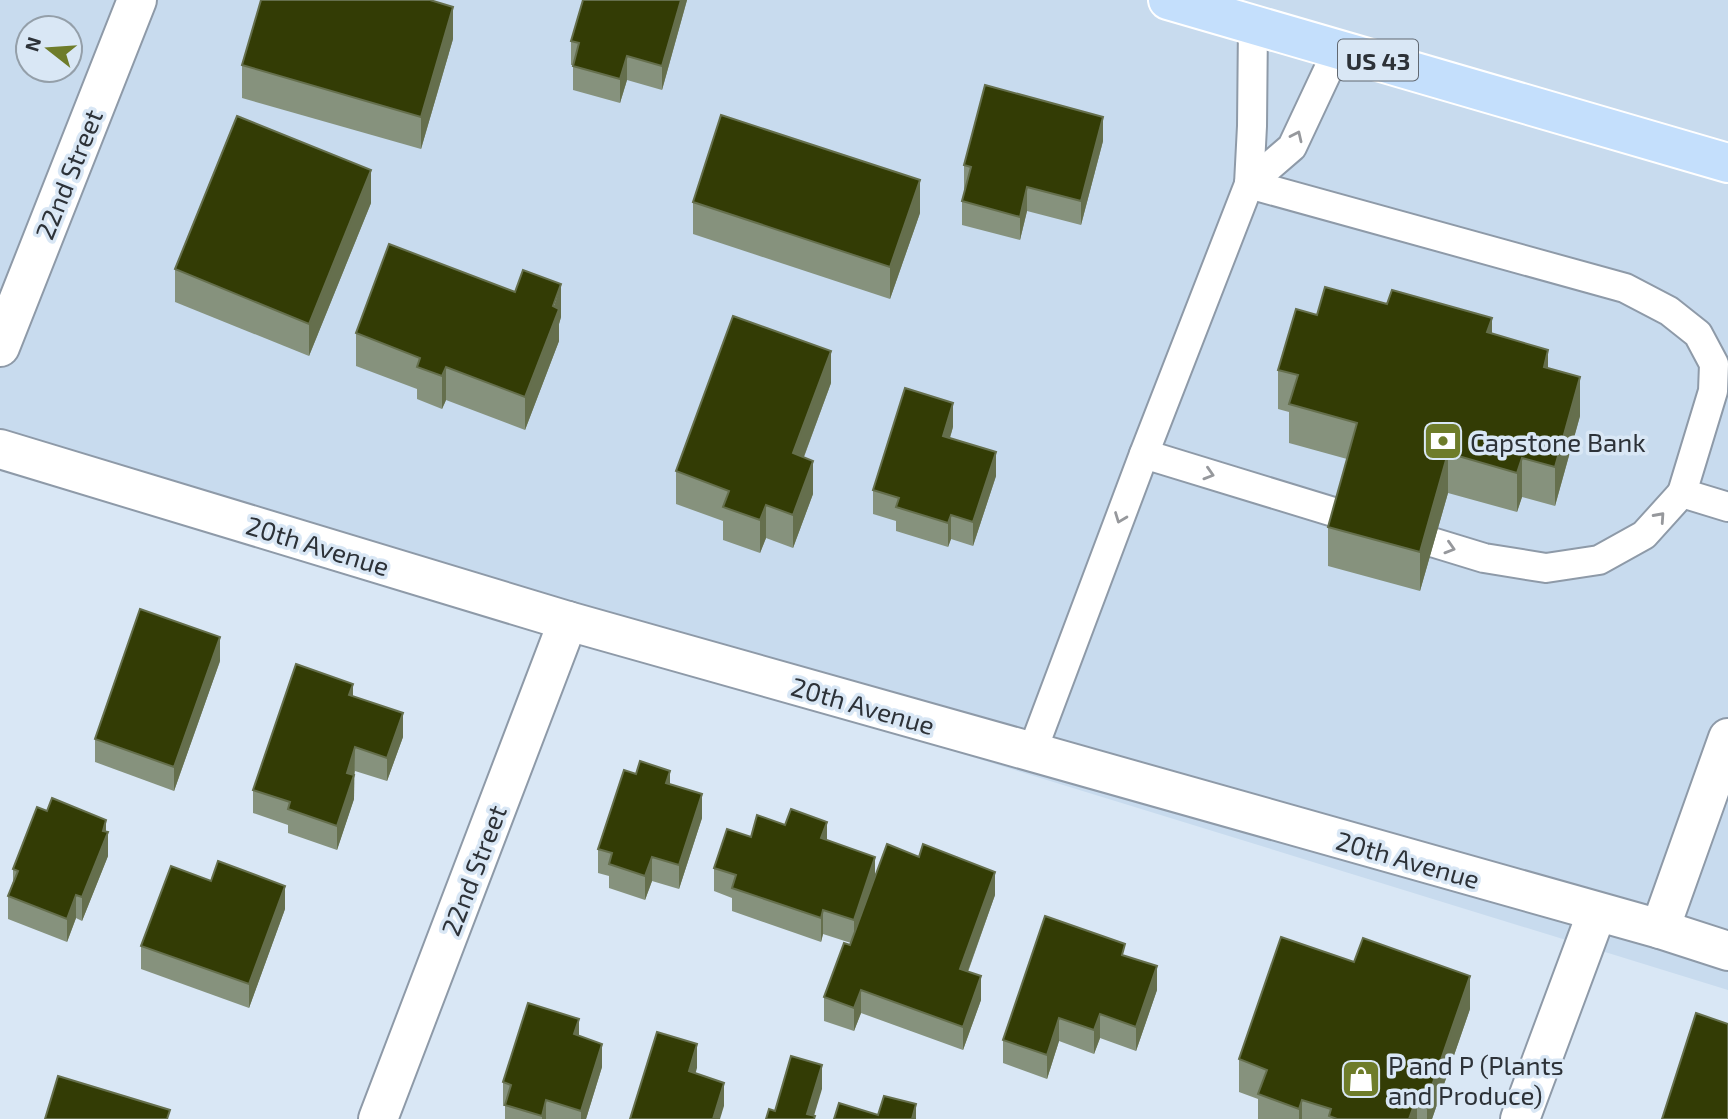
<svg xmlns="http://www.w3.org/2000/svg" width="1728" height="1119" font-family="'Exo 2',sans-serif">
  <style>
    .built { fill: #c8dbee; fill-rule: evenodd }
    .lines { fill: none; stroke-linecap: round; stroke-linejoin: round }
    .service-casing { stroke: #8e9aa8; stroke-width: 32 }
    .minor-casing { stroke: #8e9aa8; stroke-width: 42 }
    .tertiary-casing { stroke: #8e9aa8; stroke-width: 42 }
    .trunk-casing { stroke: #fff; stroke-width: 42 }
    .service { stroke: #fff; stroke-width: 28 }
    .minor { stroke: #fff; stroke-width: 38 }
    .tertiary { stroke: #fff; stroke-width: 38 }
    .trunk { stroke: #c4dffc; stroke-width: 38 }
    .wall { fill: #86927d }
    .shaded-wall { fill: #656f4d }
    .building { fill: #333c05; stroke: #656f4d; stroke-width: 2 }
    .oneway { stroke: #96989c }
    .labels { text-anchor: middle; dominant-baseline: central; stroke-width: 7; stroke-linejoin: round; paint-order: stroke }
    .shield { fill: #d9e7f5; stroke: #616871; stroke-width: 2 }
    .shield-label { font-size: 24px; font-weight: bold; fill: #2d3238 }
    .street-label { font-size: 26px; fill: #2d3238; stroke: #d9e7f5 }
    .poi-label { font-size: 26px; fill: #2d3238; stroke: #d9e7f5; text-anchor: start }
  </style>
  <rect width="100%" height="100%" fill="#d9e7f5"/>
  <path class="built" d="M0,0H1728V990L0,457ZM28,28H70V70H28Z"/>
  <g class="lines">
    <g class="service-casing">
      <g id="service">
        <path d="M1249,184L1625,288L1669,311L1698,334L1714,364L1713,391L1682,493L1728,507"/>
        <path d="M1249,184L1292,147L1338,49"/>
        <path d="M1144,454L1484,558L1546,568L1599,560L1644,535L1682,493"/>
        <path d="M1032,752L1144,454L1249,184L1252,126L1253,24"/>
      </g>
    </g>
    <g class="minor-casing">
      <g id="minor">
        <path d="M0,347L137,0"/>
        <path d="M0,449L568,621L1660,929L1728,951"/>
        <path d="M378,1119L568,621"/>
      </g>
    </g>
    <g class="tertiary-casing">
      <g id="tertiary">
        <path d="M1660,929L1728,738"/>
        <path d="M1520,1119L1597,912"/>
      </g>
    </g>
    <g class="trunk-casing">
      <path id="trunk" d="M1168,0L1728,163"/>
    </g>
    <use href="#service" class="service"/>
    <use href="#minor" class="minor"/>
    <use href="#tertiary" class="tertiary"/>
    <use href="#trunk" class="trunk"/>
  </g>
  <g class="wall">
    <path d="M583,0H687L662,90L627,80L620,103L573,90V65H571V41Z"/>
    <path d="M453,39L421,149L242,98V65Z"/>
    <path d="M1103,141L1081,225L1027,211L1020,240L962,225V201L965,189H964V165Z"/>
    <path d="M693,202L920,213L890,299L693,234Z"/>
    <path d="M371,203L309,356L175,302V269Z"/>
    <path d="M1317,315L1492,334L1548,368L1580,416L1555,506L1522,497L1517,512L1448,493L1420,591L1328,566V527L1347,459L1289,443V412L1278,409V370Z"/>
    <path d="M561,317L559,324V341L525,430L446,400L442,409L417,399V389L356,366V333Z"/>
    <path d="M831,383L804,457L813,494L793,548L766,538L760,553L723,540V521L676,504V471Z"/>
    <path d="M953,427L950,438L996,476L973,546L951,539L948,547L896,531V521L873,514V490Z"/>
    <path d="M220,661L174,791L95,762V739Z"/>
    <path d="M353,696L403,737L387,781L355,771L354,775V799L337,850L288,833V825L253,813V790Z"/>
    <path d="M636,774L670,784L702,818L679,889L652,881L645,900L609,888V876L598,873V849Z"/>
    <path d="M106,832L108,856L82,921L76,918L67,942L8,919V896L13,882V869Z"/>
    <path d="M751,837L827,840L875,877L995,895L968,972L981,1000L963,1050L861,1013L854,1031L824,1021V997L851,943L823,934L821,942L732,911V898L714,891V868Z"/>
    <path d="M285,909L249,1008L141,969V946Z"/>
    <path d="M1125,956L1157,990L1136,1051L1100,1038L1094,1054L1059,1041L1047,1079L1003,1063V1040Z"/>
    <path d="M1470,1009L1432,1119H1258V1099L1239,1092V1059Z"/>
    <path d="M579,1036L602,1067L586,1119H505V1106H503V1082Z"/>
  </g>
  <g class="shaded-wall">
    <path d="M681,0H687L662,90V66Z"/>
    <path d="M453,7V39L421,149V117Z"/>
    <path d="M627,56V80L620,103V79Z"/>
    <path d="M1103,117V141L1081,225V201Z"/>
    <path d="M371,170V203L309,356V324Z"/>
    <path d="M920,180V213L890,299V267Z"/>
    <path d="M1027,187V211L1020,240V217Z"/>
    <path d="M561,284V317L559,324V341L525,430V397Z"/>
    <path d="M1492,318V357L1487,332Z"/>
    <path d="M1548,350V389L1544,367Z"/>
    <path d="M831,351V383L793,486V453Z"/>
    <path d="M446,367V400L442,409V376Z"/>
    <path d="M1580,377V416L1555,506V467Z"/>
    <path d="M953,403V427L943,460V436Z"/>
    <path d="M996,452V476L973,546V522Z"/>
    <path d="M1448,453V493L1420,591V552Z"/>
    <path d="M1522,458V497L1517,512V473Z"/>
    <path d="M813,461V494L793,548V515Z"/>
    <path d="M766,505V538L760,553V520Z"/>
    <path d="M951,515V539L948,547V523Z"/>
    <path d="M220,637V661L174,791V767Z"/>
    <path d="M353,684V707L349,695Z"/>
    <path d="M403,713V737L387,781V758Z"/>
    <path d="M355,747L354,799L337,850V826L347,773Z"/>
    <path d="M670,771V794L666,783Z"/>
    <path d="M702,794V818L679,889V865Z"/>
    <path d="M106,820V838L108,832V856L82,921V897Z"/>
    <path d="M827,822V845L821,838Z"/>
    <path d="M652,857V881L645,900V876Z"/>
    <path d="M875,857V880L854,944V920Z"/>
    <path d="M995,872V895L960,993V969Z"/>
    <path d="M285,886V909L249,1008V984Z"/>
    <path d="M76,895V918L67,942V919Z"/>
    <path d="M823,910V934L821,942V918Z"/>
    <path d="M1157,966V990L1136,1051V1027Z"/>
    <path d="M981,976V1000L963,1050V1027Z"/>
    <path d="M1470,976V1009L1432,1119H1427V1100Z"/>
    <path d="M861,990V1013L854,1031V1008Z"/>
    <path d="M1100,1014V1038L1094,1054V1030Z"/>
    <path d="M1059,1018V1041L1047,1079V1055Z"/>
    <path d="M579,1019V1043L574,1034Z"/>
    <path d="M602,1044V1067L586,1119H581V1111Z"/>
    <path d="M697,1044V1068L689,1095V1071Z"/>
    <path d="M822,1065V1089L813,1119L807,1114Z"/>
    <path d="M724,1083V1106L720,1119H713Z"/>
    <path d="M1417,1097V1119H1409Z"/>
    <path d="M546,1100V1119H542V1116Z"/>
    <path d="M1302,1100V1119H1299V1109Z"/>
    <path d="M916,1104V1119H912Z"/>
  </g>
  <g class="building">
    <path d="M261,0H430L453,7L421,117L242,65Z"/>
    <path d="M583,0H681L662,66L627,56L620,79L573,66L579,43L571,41Z"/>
    <path d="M985,85L1103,117L1081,201L1027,187L1020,217L962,201L971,167L964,165Z"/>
    <path d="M721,115L920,180L890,267L693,202Z"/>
    <path d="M237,116L371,170L309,324L175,269Z"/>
    <path d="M389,244L515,292L523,270L561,284L553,306L559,309L525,397L446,367L442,376L417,367L420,358L356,333Z"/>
    <path d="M1325,287L1387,304L1392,290L1492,318L1487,332L1548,350L1544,367L1580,377L1555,467L1522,458L1517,473L1448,453L1420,552L1328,527L1357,423L1289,404L1298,375L1278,370L1296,309L1317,315Z"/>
    <path d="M733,316L831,351L793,453L813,461L793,515L766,505L760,520L723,507L729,491L676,471Z"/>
    <path d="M905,388L953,403L943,436L996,452L973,522L951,515L948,523L896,507L899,498L873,490Z"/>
    <path d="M140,609L220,637L174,767L95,739Z"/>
    <path d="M296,664L353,684L349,695L403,713L387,758L355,747L347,773L354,775L337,826L288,809L290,802L253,790Z"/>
    <path d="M640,761L670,771L666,783L702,794L679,865L652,857L645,876L609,864L612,853L598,849L624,770L636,774Z"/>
    <path d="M52,798L106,820L103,831L108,832L82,897L76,895L67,919L8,896L18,871L13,869L37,807L47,811Z"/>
    <path d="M791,809L827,822L821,838L875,857L854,920L823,910L821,918L732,888L736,875L714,868L727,829L751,837L757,815L785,825Z"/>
    <path d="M887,844L919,857L923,844L995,872L960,969L981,976L963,1027L861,990L854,1008L824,997L844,943L850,945Z"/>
    <path d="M218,861L285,886L249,984L141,946L171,866L211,881Z"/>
    <path d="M1045,916L1125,944L1122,955L1157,966L1136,1027L1100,1014L1094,1030L1059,1018L1047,1055L1003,1040Z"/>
    <path d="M1281,937L1354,962L1363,938L1470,976L1427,1100L1417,1097L1409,1119H1337L1329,1116L1331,1109L1302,1100L1299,1109L1258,1094L1267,1070L1239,1059Z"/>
    <path d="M528,1003L579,1019L574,1034L602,1044L581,1111L546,1100L542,1116L505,1105L511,1085L503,1082Z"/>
    <path d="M1696,1013L1728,1024V1119H1662Z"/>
    <path d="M657,1032L697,1044L689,1071L724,1083L713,1119H630Z"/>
    <path d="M791,1056L822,1065L807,1114L815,1116L814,1119H766L769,1109L775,1111Z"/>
    <path d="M58,1076L170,1110L167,1119H45Z"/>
    <path d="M884,1096L916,1104L912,1119H834L839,1103L878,1115Z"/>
  </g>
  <defs><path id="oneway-chevron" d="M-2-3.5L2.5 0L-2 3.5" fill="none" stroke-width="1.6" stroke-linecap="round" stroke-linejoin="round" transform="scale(1.75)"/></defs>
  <g class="oneway">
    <use href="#oneway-chevron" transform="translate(1297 136) rotate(-65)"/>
    <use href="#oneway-chevron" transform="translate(1209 474) rotate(17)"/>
    <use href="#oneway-chevron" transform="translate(1660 517) rotate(-48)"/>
    <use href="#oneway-chevron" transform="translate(1120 518) rotate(111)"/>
    <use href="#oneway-chevron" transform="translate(1450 548) rotate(17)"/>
  </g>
  <defs>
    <g id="bank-square" transform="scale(2.0125)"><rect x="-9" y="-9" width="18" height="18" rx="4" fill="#6e7c2a" stroke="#d9e7f5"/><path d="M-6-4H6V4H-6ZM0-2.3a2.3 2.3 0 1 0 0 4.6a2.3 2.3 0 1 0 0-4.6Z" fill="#fff"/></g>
    <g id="shop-square" transform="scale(2.0125)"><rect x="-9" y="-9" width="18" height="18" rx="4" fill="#6e7c2a" stroke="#d9e7f5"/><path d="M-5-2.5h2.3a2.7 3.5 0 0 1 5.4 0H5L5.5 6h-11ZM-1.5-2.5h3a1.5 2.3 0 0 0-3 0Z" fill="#fff"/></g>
  </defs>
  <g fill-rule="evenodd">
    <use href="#bank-square" x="1443" y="441"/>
    <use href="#shop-square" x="1361" y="1079"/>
  </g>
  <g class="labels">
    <rect class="shield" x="1338" y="39.5" width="80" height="41" rx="5"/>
    <g class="shield-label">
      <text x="1378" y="60">US 43</text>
    </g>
    <g class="street-label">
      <text transform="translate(68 174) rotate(-68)">22nd Street</text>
      <text transform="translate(318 545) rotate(17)">20th Avenue</text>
      <text transform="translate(863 705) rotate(16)">20th Avenue</text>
      <text transform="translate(1408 859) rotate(16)">20th Avenue</text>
      <text transform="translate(473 870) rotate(-69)">22nd Street</text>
    </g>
    <g class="poi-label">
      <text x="1470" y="441">Capstone Bank</text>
      <text x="1388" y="1064">P and P (Plants<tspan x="1388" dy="30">and Produce)</tspan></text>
    </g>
  </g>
  <g transform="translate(49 49) rotate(287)"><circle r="33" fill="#d9e7f5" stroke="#949fa9" stroke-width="2"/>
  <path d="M0-5L12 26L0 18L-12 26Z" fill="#6e7c2a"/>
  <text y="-10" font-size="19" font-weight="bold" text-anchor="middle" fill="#2d3238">N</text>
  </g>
</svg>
